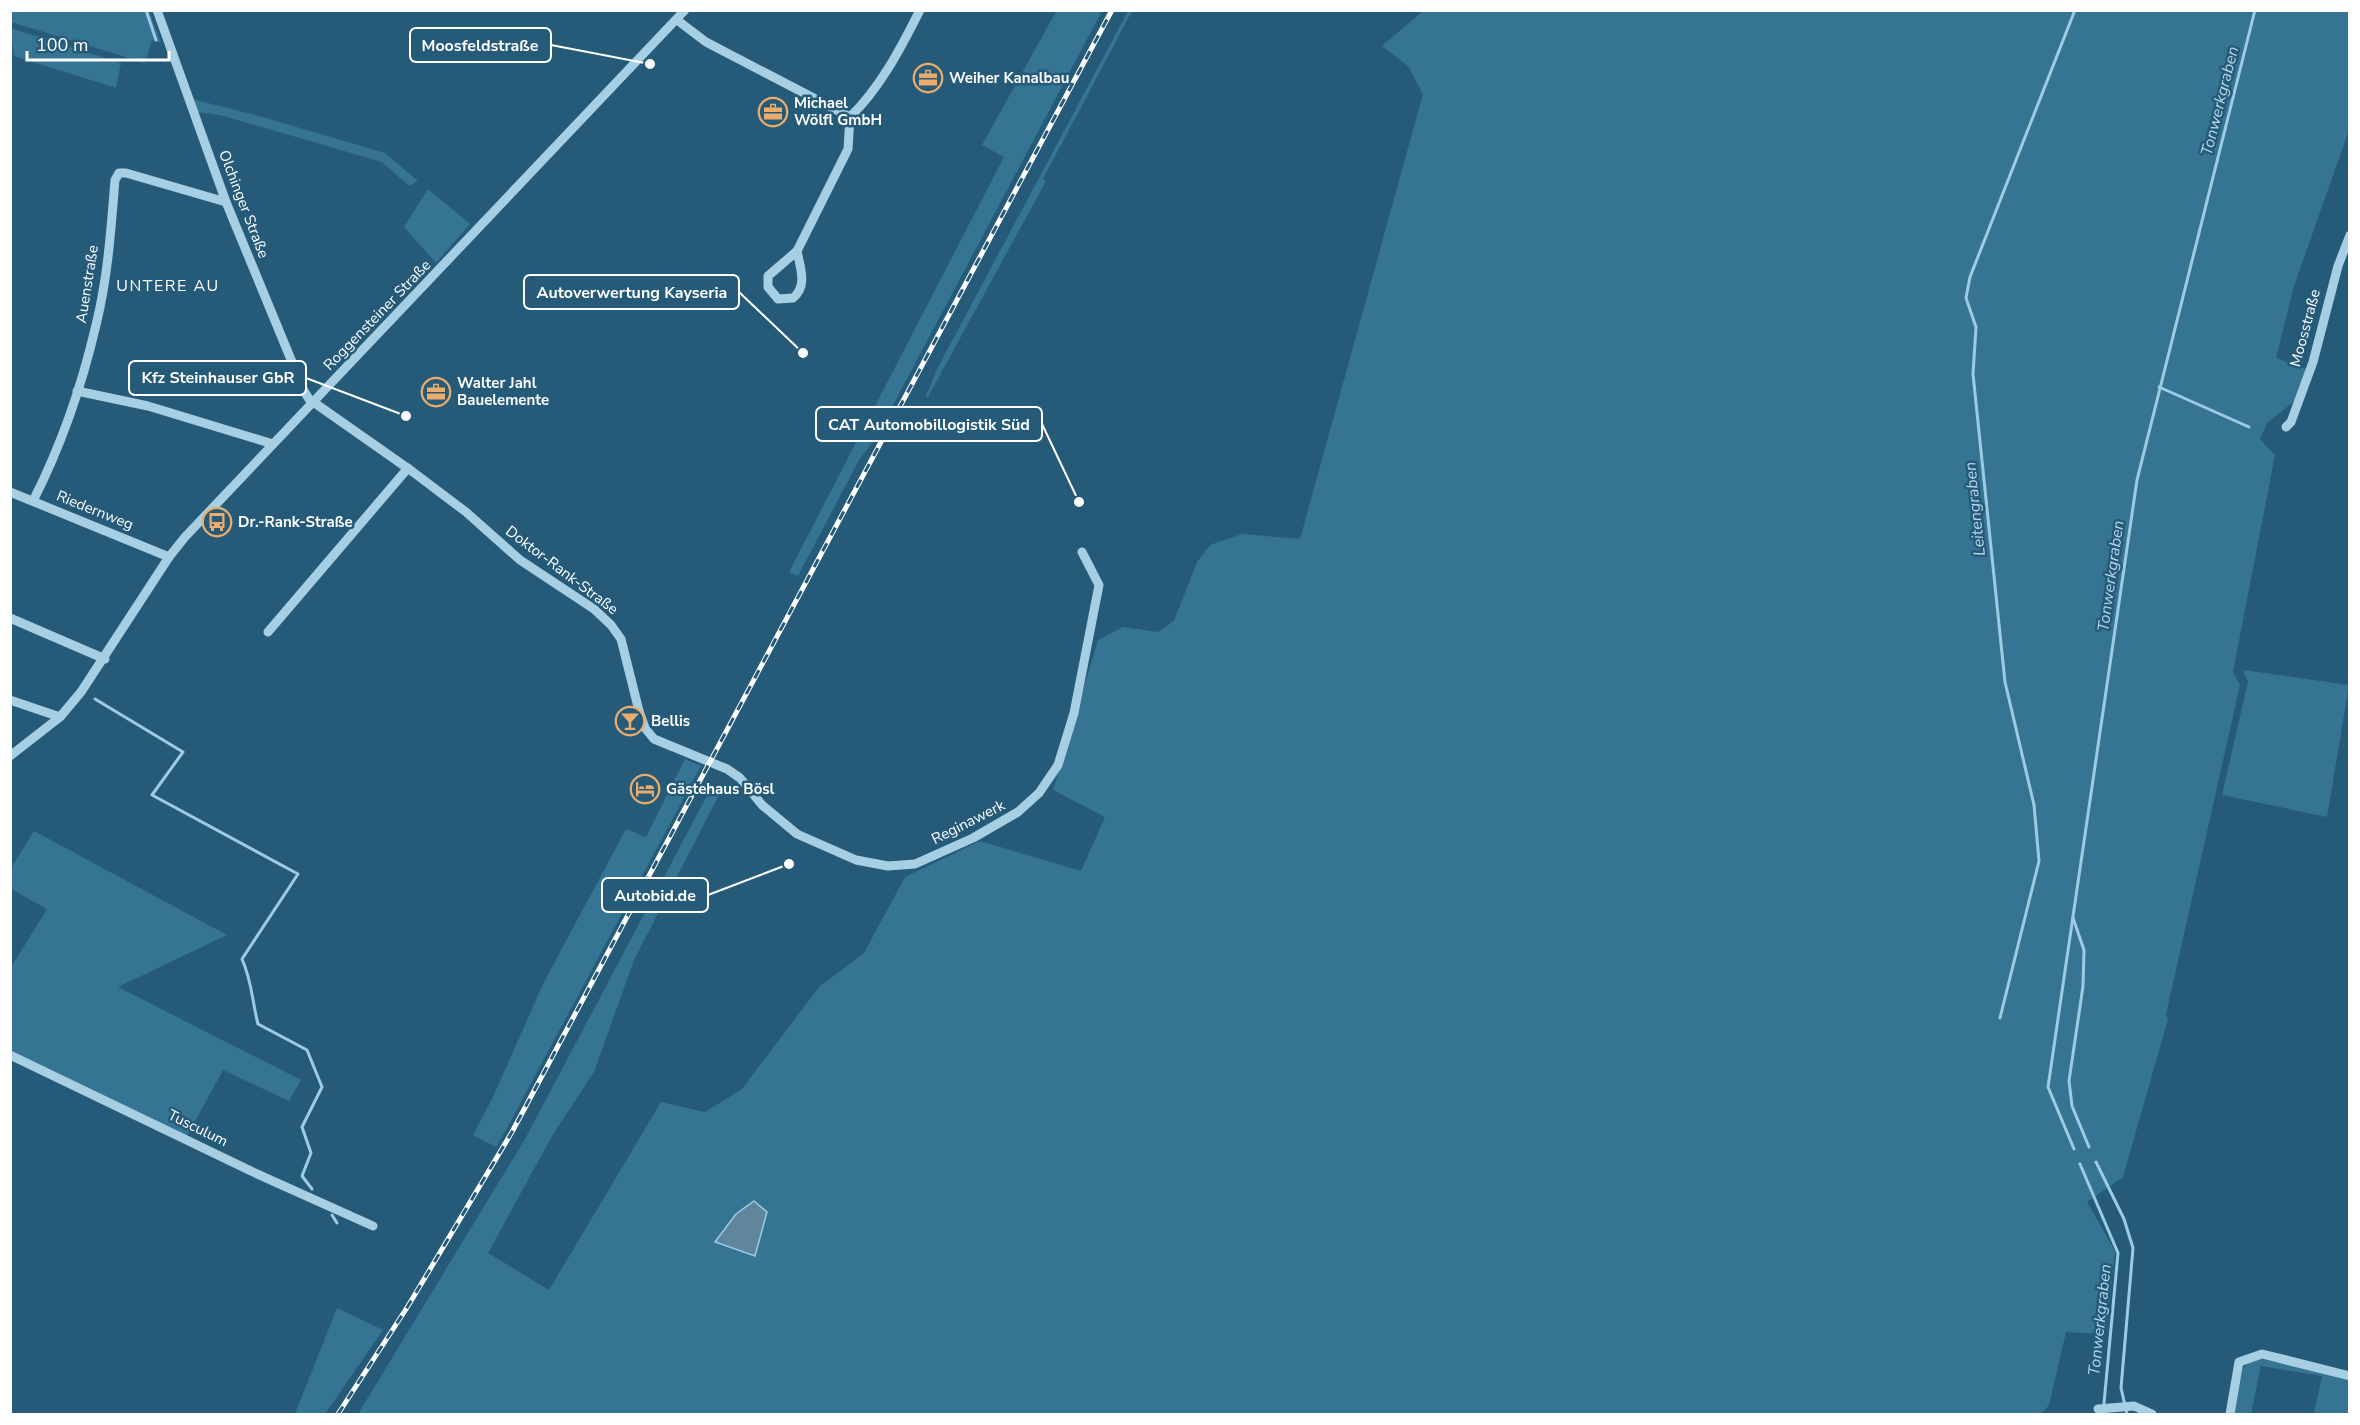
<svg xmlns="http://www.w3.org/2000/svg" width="2360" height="1425" font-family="'Nunito Sans',sans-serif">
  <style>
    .green { fill: #367494 }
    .water { fill: #5f869b; stroke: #9ccce4; stroke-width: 1.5 }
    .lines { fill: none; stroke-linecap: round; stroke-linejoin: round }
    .stream { stroke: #9ccce4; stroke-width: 3 }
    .minor { stroke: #a7cfe3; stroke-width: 9 }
    .rail-casing { stroke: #fff; stroke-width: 5 }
    .rail { stroke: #255b78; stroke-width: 3; stroke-dasharray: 9; stroke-linecap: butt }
    .labels { text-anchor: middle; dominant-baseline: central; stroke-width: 5; stroke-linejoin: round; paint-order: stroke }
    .poi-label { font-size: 15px; font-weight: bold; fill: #fff; stroke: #255b78; text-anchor: start }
    .street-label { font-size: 15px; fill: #fff; stroke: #255b78 }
    .water-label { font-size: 16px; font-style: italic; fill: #b2d8eb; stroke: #255b78 }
    .neighbourhood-label { font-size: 16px; letter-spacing: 1.5px; fill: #fff; stroke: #255b78 }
    .leader { fill: none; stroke: #fff; stroke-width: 2 }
    .callout-dot { fill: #fff; stroke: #255b78; stroke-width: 2 }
    .callout { fill: #255b78; stroke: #fff; stroke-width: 2 }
    .callout-label { font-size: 16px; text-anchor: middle; font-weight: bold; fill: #fff }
  </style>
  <rect width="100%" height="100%" fill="#255b78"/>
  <g class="green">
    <path d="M1057,10L1102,11L875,439L859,460L798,576L789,572L1004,157L982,145Z"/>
    <path d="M10,11H149L161,43L152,40L145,63L11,22Z"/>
    <path d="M1128,11H1132L1043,179L1046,181L928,397L926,396L937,369Z"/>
    <path d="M1423,11H2349V130L2294,286L2276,358L2306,369L2296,400L2267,423L2260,439L2275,455L2233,672L2240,685L2166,1014L2168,1019L2123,1177L2087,1202L2115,1251L2106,1334L2066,1332L2049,1405L2041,1414H358L525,1139L710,790L719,795L634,960L594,1072L552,1136L488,1253L549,1290L661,1102L705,1112L742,1089L819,987L864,953L905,877L980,841L1081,871L1105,817L1053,790L1098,640L1123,627L1158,632L1174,621L1197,562L1210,545L1242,534L1300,539L1423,94L1408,66L1382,46Z"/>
    <path d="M10,28L121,63L116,88L14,56Z"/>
    <path d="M192,99L259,116L385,153L418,181L409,186L382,162L220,115L197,112Z"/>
    <path d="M428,189L470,224L436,263L404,227Z"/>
    <path d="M2243,670L2349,685L2327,817L2222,795L2248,682Z"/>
    <path d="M685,759L701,766L506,1130L496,1147L473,1135L493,1097L543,984L626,829L646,837Z"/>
    <path d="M34,831L227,935L118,987L301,1080L289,1101L223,1070L187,1136L11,1051L10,969L47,909L11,889V868Z"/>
    <path d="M337,1308L383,1330L325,1414H295Z"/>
    <path d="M2262,1359L2349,1380V1414H2314L2322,1376L2261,1366L2251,1414H2234L2243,1369L2248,1362Z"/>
  </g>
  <path class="water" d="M754,1201L767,1212L755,1256L715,1242L736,1214Z"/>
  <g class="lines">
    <g class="stream">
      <path d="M146,10L156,40"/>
      <path d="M2159,387L2249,427"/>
      <path d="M95,699L183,752L152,795L298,874L242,959C252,981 252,1001 258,1024L307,1050L322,1087L302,1127L311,1153L302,1176L312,1189"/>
      <path d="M2073,918L2084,950L2083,986L2069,1081L2072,1106L2089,1147"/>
      <path d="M2000,1018L2039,861L2034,805L2005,682L1973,374L1976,327L1966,298L1970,277L2075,10"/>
      <path d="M2074,1149L2048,1087L2137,480L2255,10"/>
      <path d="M2096,1162L2124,1219L2133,1248L2121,1388L2127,1414"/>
      <path d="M2080,1164L2118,1253L2103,1414"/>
      <path d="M332,1215L337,1223"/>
    </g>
    <g class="minor">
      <path d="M157,10L226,202L304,391L309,399L413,472L466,512L520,560L594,609L611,625L621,639L639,711L645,728L654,739L727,769L740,778L762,805L797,834L856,860L888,866L915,864L973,838L1018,812L1039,793L1058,765L1074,713L1099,585L1082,552"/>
      <path d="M677,20L706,42L850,117L848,149L797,251"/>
      <path d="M850,117C880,88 901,48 920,10"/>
      <path d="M797,251C800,267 808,286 793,298L778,299L768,287V276Z"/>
      <path d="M77,391L148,406L273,444"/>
      <path d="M2286,427L2291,422L2313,362L2338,266L2350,235"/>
      <path d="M10,492L169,557"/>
      <path d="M33,501C61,446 82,385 96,325C108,277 111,228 115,180L119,173H126L226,202"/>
      <path d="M10,618L105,659"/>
      <path d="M268,632L408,468"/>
      <path d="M10,700L60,717"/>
      <path d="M10,756L60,717L81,692L169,557L185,537L685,10"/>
      <path d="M10,1055L253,1172L373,1226"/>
      <path d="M2098,1409L2134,1406L2152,1414"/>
      <path d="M2230,1414L2239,1362L2262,1354L2350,1376"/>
    </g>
    <g class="rail-casing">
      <path id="rail" d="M338,1414L408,1306L512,1132L1112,10"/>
    </g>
    <use href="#rail" class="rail"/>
  </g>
  <defs>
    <g id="office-ring" transform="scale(1.5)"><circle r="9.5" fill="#255b78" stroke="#ecac6c" stroke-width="1.5"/><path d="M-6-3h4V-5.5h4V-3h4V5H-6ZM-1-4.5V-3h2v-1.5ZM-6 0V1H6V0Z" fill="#ecac6c"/></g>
    <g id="bus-ring" transform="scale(1.5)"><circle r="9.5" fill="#255b78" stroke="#ecac6c" stroke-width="1.5"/><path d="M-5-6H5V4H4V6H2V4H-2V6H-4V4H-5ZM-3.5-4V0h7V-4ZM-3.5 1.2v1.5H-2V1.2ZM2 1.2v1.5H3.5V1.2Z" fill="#ecac6c"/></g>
    <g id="bar-ring" transform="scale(1.5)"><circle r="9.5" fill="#255b78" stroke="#ecac6c" stroke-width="1.5"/><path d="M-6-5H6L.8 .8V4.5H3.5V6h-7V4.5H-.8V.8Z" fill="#ecac6c"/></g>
    <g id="hotel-ring" transform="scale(1.5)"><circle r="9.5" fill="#255b78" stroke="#ecac6c" stroke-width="1.5"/><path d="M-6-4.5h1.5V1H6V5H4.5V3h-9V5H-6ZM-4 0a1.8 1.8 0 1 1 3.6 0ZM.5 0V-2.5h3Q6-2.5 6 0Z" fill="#ecac6c"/></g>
  </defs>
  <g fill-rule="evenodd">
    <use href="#office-ring" x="928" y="78"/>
    <use href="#office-ring" x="773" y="112"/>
    <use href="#office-ring" x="436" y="392"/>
    <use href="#bus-ring" x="217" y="522"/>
    <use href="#bar-ring" x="630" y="721"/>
    <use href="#hotel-ring" x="645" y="789"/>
  </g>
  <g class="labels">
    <g class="poi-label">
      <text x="949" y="78">Weiher Kanalbau</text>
      <text x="794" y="103">Michael<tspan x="794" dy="17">Wölfl GmbH</tspan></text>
      <text x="457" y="383">Walter Jahl<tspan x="457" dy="17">Bauelemente</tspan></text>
      <text x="238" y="522">Dr.-Rank-Straße</text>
      <text x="651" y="721">Bellis</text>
      <text x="666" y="789">Gästehaus Bösl</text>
    </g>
    <g class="street-label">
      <text transform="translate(244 204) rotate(69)">Olchinger Straße</text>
      <text transform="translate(87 284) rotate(-81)">Auenstraße</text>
      <text transform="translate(377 315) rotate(-46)">Roggensteiner Straße</text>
      <text transform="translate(2305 328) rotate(-75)">Moosstraße</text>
      <text transform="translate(95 510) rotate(22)">Riedernweg</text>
      <text transform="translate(562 570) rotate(37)">Doktor-Rank-Straße</text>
      <text transform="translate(968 822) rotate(-27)">Reginawerk</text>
      <text transform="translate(198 1128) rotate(26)">Tusculum</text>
    </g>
    <g class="water-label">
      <text transform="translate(2220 101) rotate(-76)">Tonwerkgraben</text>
      <text transform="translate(1975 509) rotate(-96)">Leitengraben</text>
      <text transform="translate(2111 576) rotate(-82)">Tonwerkgraben</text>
      <text transform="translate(2100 1320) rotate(-84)">Tonwerkgraben</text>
    </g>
    <g class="neighbourhood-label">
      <text x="168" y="286">UNTERE AU</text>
    </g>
  </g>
  <path class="leader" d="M650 64L551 45M803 353L739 292M406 416L306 378M1079 502L1042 424M789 864L708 895"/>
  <g class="callout-dot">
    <circle cx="650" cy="64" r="6"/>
    <circle cx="803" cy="353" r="6"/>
    <circle cx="406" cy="416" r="6"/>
    <circle cx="1079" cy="502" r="6"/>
    <circle cx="789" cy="864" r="6"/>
  </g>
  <g class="callout">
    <rect x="410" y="28" width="141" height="34" rx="6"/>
    <rect x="524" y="275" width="215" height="34" rx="6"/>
    <rect x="129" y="361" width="177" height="34" rx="6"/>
    <rect x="816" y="407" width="226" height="34" rx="6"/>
    <rect x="602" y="878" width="106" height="34" rx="6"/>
  </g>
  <g class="callout-label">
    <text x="480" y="51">Moosfeldstraße</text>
    <text x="632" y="298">Autoverwertung Kayseria</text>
    <text x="218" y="383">Kfz Steinhauser GbR</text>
    <text x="929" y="430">CAT Automobillogistik Süd</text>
    <text x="655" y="901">Autobid.de</text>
  </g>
  <rect width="2360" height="1425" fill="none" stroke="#ffffff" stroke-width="24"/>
  <path d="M27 51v9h142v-9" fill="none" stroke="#ffffff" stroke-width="3"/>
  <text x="36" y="51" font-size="18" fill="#ffffff" stroke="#255b78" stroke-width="4.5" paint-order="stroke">100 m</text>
</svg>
